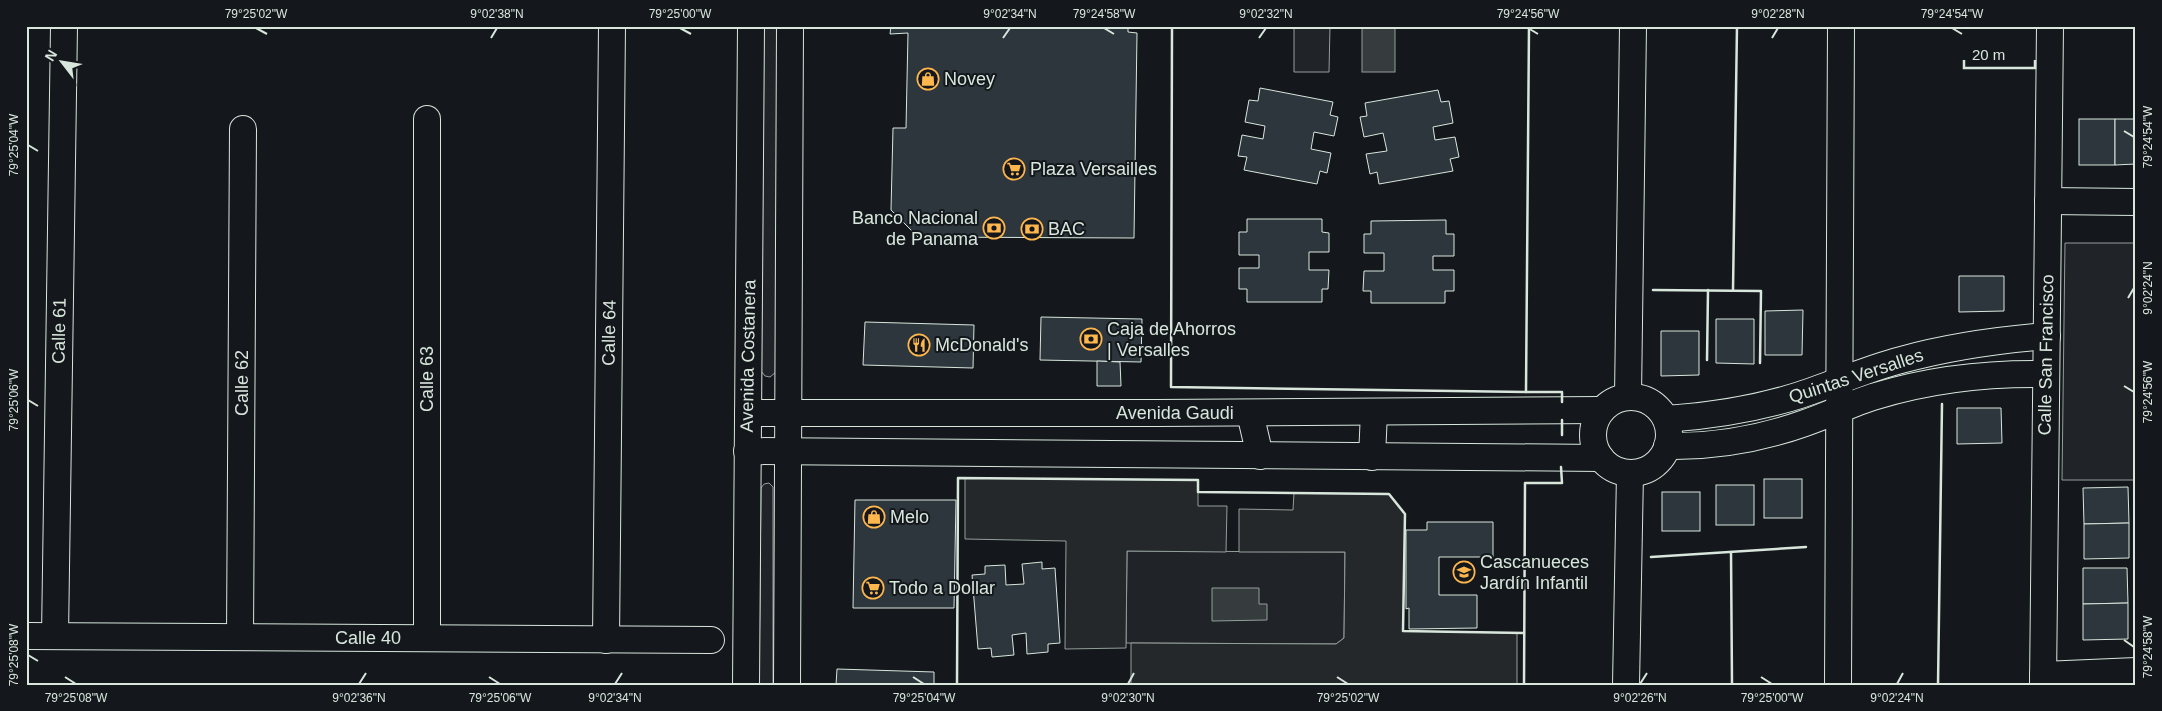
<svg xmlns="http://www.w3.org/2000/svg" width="2162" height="711" font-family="Helvetica,sans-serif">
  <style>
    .green { fill: #202428; stroke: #939e99 }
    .parking { fill: #24282b; stroke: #939e99 }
    .water { fill: #363b3e; stroke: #939e99 }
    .building { fill: #2c363c; stroke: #d8e6dc }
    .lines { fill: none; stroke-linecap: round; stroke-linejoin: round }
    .minor-casing { stroke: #d8e6dc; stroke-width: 28 }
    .minor { stroke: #14181c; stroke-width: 26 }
    .wall { stroke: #d8e6dc; stroke-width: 2.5 }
    .ticks { fill: none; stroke: #d8e6dc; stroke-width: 2 }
    .labels { text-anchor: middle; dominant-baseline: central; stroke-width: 4; stroke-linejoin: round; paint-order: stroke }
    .poi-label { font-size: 18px; fill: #d8e6dc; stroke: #14181c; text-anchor: start }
    .street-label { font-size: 18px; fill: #d8e6dc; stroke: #14181c }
    .neatline { fill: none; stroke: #d8e6dc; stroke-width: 2 }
    .ticks-label { font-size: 12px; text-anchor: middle; fill: #d8e6dc }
  </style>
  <rect width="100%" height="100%" fill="#14181c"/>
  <g class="green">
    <path d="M763,26H777L776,372L770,377L765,376L761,371Z"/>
    <path d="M1294,26H1330L1329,72H1294Z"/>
    <path d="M2065,243H2136V480H2062Z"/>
    <path d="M769,483L773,487V685H759L761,488L764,484Z"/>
    <path d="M1127,551L1345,552L1344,638L1336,644L1126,643Z"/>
  </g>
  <g class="parking">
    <path d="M965,478L1198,480V506H1227L1226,552L1127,551L1126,648L1065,649L1066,541L965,539Z"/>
    <path d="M1294,493L1389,494L1405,514L1403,631L1517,633V685H1131V643L1336,644L1344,638L1345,552H1239V509L1293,510Z"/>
  </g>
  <g class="water">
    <rect x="1362" y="26" width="33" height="46"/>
    <path d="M1212,588H1259V604H1267V620L1212,621Z"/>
  </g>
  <g class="building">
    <path d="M891,26H1128V32L1137,33L1134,238L918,237L891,210L893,128H906L908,33L890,34Z"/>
    <path d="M1260,88L1333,102L1330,115L1338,117L1334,136L1314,132L1311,149L1331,153L1327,173L1320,171L1317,184L1244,170L1247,157L1238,156L1242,135L1263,139L1265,126L1245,122L1249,100L1258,101Z"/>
    <path d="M1438,90L1441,102L1449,101L1453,123L1433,127L1435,140L1455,137L1459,157L1450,159L1453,171L1379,184L1377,172L1370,174L1366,154L1387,151L1383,133L1364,137L1360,117L1367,116L1365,103Z"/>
    <rect x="2079" y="119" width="36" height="46"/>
    <path d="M2115,119H2136V164L2115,165Z"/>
    <path d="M1247,219H1322V232L1329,233V252H1309V270H1329L1328,289H1322V302H1247V289H1239V268H1259V255H1239V232H1247Z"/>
    <path d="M1446,220V234H1454V256H1433V270H1454V291H1445V303H1371V291H1363L1364,271H1384V253H1364V234H1371V221Z"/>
    <path d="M1959,276H2004V311L1959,312Z"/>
    <path d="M1803,310L1802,355H1765V311Z"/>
    <path d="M1041,317L1142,319L1141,362L1040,360Z"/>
    <path d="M1716,319H1754V364L1716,363Z"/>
    <path d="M865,322L974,325L973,368L863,365Z"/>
    <path d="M1661,331H1699V375L1661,376Z"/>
    <path d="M1097,361L1120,362L1121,386H1097Z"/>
    <path d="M1957,408H2001L2002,443L1957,444Z"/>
    <rect x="1764" y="479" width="38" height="39"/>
    <rect x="1716" y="485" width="38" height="40"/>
    <path d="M2128,487L2129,523L2084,524L2083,488Z"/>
    <rect x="1662" y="492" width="38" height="39"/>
    <path d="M855,500H956L954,608H853Z"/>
    <path d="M1427,522H1493V557H1439V595H1477V628L1409,629V608L1406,609V530H1427Z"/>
    <path d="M2129,523V558L2084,559V524Z"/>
    <path d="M1042,562V569L1055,568L1060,643L1048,644V652L1027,654L1026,633L1012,635L1014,655L992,657L991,648L978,649L972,575L985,574V566L1005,565L1006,585L1024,584L1022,564Z"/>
    <path d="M2083,568H2127L2128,603L2083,604Z"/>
    <path d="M2128,603V639L2083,640V604Z"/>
    <path d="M837,669L934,672V685H836Z"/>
  </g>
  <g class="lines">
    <g class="minor-casing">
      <g id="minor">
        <path d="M427,119V638"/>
        <path d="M2048,201L2136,202"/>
        <circle cx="1631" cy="435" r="38"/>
        <path d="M1628,397L1633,26"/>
        <path d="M748,413H1157L1601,410"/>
        <path d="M1250,413L1260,456"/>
        <path d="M1666,419C1711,416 1756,409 1800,395C1834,384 1866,369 1901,360C1948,347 1997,340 2047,336"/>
        <path d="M1667,446C1716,447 1760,439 1805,423C1829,415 1852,403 1876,396C1931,379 1988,373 2046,374"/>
        <path d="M747,451L1601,458"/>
        <path d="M1372,457L1374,412"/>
        <path d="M26,636L711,640"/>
        <path d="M55,636L64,26"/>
        <path d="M240,637L243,129"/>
        <path d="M606,640L612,26"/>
        <path d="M2043,675L2136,671"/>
        <path d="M746,685L751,26"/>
        <path d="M787,685L790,26"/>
        <path d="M1626,685L1630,473"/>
        <path d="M1838,685L1841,26"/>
        <path d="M2043,685L2050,26"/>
      </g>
    </g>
    <use href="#minor" class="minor"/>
    <g class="wall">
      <path d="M1172,26L1171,387L1526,392"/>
      <path d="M1529,26L1526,392H1562V402"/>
      <path d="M1653,290L1761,291L1760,363"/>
      <path d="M1733,290L1737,26"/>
      <path d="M1707,360L1708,290"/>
      <path d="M1562,435V420"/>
      <path d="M1731,552L1732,685"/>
      <path d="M1651,557L1806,547"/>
      <path d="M957,685L958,478L1198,480V492L1389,494L1405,514L1403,631L1524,633"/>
      <path d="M1524,685L1525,483H1562L1561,467"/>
      <path d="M1938,685L1942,404"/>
    </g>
  </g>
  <path class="ticks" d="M256,28L267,34M680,28L691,34M1104,28L1114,34M1528,28L1538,34M1952,28L1962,34M491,38L497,28M1003,38L1010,28M1259,38L1266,28M1772,38L1778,28M2124,131L2134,137M28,145L38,151M2128,298L2134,288M2124,386L2134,392M28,400L38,406M2124,640L2134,647M28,655L38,661M65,677L76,684M489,677L500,684M913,677L924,684M1337,677L1348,684M1761,677L1772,684M359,684L366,673M615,684L622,673M1128,684L1134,673M1640,684L1647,673M1897,684L1903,673"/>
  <defs>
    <g id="shop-ring" transform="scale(1.125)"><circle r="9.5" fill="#14181c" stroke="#ffb74d" stroke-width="1.5"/><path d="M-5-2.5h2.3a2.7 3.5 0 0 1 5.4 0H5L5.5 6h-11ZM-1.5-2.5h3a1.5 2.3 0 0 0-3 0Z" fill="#ffb74d"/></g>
    <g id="supermarket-ring" transform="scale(1.125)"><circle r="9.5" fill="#14181c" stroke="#ffb74d" stroke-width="1.5"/><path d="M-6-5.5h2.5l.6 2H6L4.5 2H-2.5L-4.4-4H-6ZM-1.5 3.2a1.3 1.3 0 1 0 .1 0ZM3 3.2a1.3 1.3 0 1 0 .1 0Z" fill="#ffb74d"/></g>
    <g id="bank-ring" transform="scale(1.125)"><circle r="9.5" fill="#14181c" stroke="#ffb74d" stroke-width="1.5"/><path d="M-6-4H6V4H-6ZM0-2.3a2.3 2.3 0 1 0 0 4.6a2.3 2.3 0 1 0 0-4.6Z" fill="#ffb74d"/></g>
    <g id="restaurant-ring" transform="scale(1.125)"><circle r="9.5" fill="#14181c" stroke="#ffb74d" stroke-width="1.5"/><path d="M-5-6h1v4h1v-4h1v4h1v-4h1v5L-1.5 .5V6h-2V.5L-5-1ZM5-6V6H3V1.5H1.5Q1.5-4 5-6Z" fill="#ffb74d"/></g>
    <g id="school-ring" transform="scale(1.125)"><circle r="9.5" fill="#14181c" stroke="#ffb74d" stroke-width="1.5"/><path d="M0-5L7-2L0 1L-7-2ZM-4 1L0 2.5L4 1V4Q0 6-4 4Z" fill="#ffb74d"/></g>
  </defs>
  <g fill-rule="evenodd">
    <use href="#shop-ring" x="928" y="79"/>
    <use href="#supermarket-ring" x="1014" y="169"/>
    <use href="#bank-ring" x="994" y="228"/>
    <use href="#bank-ring" x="1032" y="229"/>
    <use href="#bank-ring" x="1091" y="339"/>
    <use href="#restaurant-ring" x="919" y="345"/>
    <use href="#shop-ring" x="874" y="517"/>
    <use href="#school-ring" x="1464" y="572"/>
    <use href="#supermarket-ring" x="873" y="588"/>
  </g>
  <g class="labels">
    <g class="poi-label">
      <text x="944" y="79">Novey</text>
      <text x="1030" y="169">Plaza Versailles</text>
      <text x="978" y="218" text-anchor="end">Banco Nacional<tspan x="978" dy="21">de Panama</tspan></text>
      <text x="1048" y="229">BAC</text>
      <text x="1107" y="329">Caja de Ahorros<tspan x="1107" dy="21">| Versalles</tspan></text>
      <text x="935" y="345">McDonald's</text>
      <text x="890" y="517">Melo</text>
      <text x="1480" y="562">Cascanueces<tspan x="1480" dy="21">Jardín Infantil</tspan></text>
      <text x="889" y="588">Todo a Dollar</text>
    </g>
    <g class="street-label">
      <text transform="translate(59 331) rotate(-89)">Calle 61</text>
      <text transform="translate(609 333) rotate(-89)">Calle 64</text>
      <text transform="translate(2046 355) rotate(-89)">Calle San Francisco</text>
      <text transform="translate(748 356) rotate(-89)">Avenida Costanera</text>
      <text transform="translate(1856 376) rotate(-18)">Quintas Versalles</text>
      <text transform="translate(427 379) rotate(-90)">Calle 63</text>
      <text transform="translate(242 383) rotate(-90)">Calle 62</text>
      <text x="1175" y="413">Avenida Gaudi</text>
      <text x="368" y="638">Calle 40</text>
    </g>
  </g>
  <rect width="2162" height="711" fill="none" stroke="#14181c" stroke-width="55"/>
  <g transform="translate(62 62) rotate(301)" stroke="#14181c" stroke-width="4" paint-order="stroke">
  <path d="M0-4L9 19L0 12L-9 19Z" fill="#d8e6dc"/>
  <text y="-8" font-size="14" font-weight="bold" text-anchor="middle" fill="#d8e6dc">N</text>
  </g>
  <path d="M1964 60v8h71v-8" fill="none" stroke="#d8e6dc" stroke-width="2.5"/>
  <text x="1972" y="60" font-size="15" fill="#d8e6dc" stroke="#14181c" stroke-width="4" paint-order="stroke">20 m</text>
  <rect x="28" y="28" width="2106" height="656" class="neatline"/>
  <g class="ticks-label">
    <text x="256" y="18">79°25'02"W</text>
    <text x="497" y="18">9°02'38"N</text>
    <text x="680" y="18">79°25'00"W</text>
    <text x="1010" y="18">9°02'34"N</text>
    <text x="1104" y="18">79°24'58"W</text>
    <text x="1266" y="18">9°02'32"N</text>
    <text x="1528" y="18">79°24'56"W</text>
    <text x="1778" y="18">9°02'28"N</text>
    <text x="1952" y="18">79°24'54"W</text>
    <text transform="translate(2148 137) rotate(-90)" y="4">79°24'54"W</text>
    <text transform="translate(14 145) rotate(-90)" y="4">79°25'04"W</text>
    <text transform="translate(2148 288) rotate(-90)" y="4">9°02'24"N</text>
    <text transform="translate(2148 392) rotate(-90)" y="4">79°24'56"W</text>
    <text transform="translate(14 400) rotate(-90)" y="4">79°25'06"W</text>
    <text transform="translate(2148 647) rotate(-90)" y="4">79°24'58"W</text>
    <text transform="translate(14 655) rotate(-90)" y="4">79°25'08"W</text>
    <text x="76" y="702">79°25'08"W</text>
    <text x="359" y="702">9°02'36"N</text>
    <text x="500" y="702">79°25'06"W</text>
    <text x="615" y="702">9°02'34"N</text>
    <text x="924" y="702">79°25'04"W</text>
    <text x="1128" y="702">9°02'30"N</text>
    <text x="1348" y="702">79°25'02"W</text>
    <text x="1640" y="702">9°02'26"N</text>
    <text x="1772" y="702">79°25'00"W</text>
    <text x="1897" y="702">9°02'24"N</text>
  </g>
</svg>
